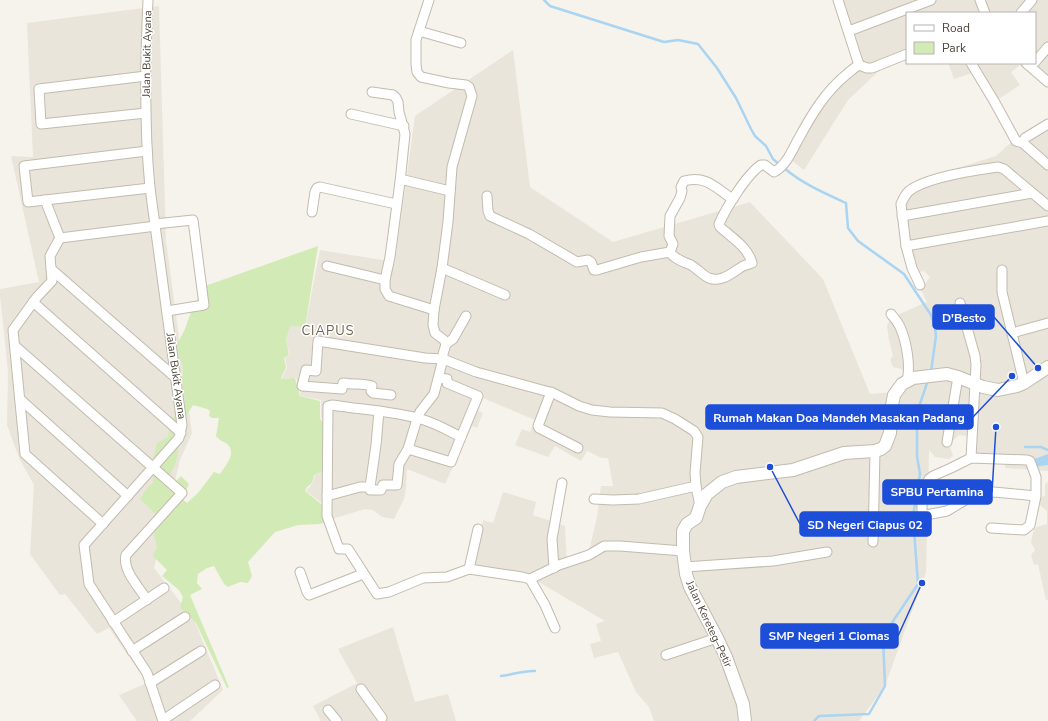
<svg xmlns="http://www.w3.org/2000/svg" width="1048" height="721" font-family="'Nunito Sans',sans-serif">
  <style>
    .residential { fill: #eae5da }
    .green { fill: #d2eab5; fill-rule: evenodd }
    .water { fill: #a9d4f2 }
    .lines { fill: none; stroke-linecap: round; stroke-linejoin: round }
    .stream { stroke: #a9d4f2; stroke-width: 2.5 }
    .minor-casing { stroke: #c2bbae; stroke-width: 11 }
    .tertiary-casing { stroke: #c2bbae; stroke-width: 14 }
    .minor { stroke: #fff; stroke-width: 9 }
    .tertiary { stroke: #fff; stroke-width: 12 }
    .labels { text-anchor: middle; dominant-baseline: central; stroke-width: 3; stroke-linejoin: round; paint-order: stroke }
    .street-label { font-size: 11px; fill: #4b4439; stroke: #fff }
    .quarter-label { font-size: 13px; letter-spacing: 1px; fill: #6e6250; stroke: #fff }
    .leader { fill: none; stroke: #1d4ed8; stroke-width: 1.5 }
    .callout-dot { fill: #1d4ed8; stroke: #fff; stroke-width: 1.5 }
    .callout { fill: #1d4ed8; stroke: #1d4ed8; stroke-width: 1.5 }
    .callout-label { font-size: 12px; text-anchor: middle; font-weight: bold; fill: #fff }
  </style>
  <rect width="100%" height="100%" fill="#f6f3ec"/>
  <g class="residential">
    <path d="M839,0H1048V85L1023,63L1011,72L1020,85L997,100L978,71L954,79L948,63H1035V13H907V59L881,69L848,100L804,170L791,160L826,98L861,65Z"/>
    <path d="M159,6L166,241L192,433L180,460L154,568L194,620L223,690L190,721H137L119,695L147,683L109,628L97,634L65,594L60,595L30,554L34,485L19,458L7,425L8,372L0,295V289L39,282L11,156L33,157L27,23Z"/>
    <path d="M513,50L530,187L613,242L750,202L823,279L870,394L891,392L907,376L901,369L893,367L890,360L893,356L889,340L887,326L891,318L927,302L921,290L930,277L924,271L911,273L899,201L926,181L945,172L996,156L1017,137L1029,140L1048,127V471L1005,468V458L968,457L967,436L959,435L949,444L953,456L949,459L935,457L929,450L926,572L885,686L859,721H654L649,707L636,692L618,652L594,658L590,644L601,641L596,624L605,621L537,581L473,570L483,520L493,523L503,492L536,502L533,515L565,526L567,562L588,555L597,517L601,486H613L608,458H602L587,451L581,461L555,446L548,457L515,445L522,429L530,432L535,420L483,398L478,411L483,413L477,428L472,426L445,484L407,469L406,488L404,499L394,519L382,517L373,510L365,509L332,519L328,508L306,491L312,484L315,475L329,471L333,462L329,427L321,418V400L301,396L296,378L282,379L287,367L285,358L290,355L286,342L290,326L305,327L320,250L395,262L415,116Z"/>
    <path d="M1048,482V600H1046L1038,564L1034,565L1031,555L1035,550L1031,542L1034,529L1037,527L1047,524V511L1040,505V499L1045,495V484Z"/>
    <path d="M393,627L415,702L448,694L456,721H321L313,706L357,683L338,649Z"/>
  </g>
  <path class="green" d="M318,246L305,327L290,326L286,341L289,355L284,358L286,367L281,379L295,378L300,396L320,401V419L328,428L332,462L329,470L314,475L312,483L307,487L305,491L327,509L331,521L320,524L298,525L275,532L248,562L252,576L248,583L240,582L228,587L224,584L214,566L207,568L198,574L197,583L202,589L190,595L229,687L227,688L196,623L180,607L183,597L179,590L162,576L167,570L153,556L157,547L153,530L163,522L140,499L148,487L153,483L152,463L157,443L168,437L171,421L185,401L182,379L183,367L176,346L185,329L192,309L205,286ZM193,405L207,409L210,411L209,416L212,418H219L216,436C219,440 222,441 226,443C238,452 226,465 220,474L214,472L198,493L187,503L182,499L189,484L181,476L174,483L167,480L176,463L183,421Z"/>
  <path class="water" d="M1048,454V465L1033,467L1032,460Z"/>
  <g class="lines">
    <g class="stream">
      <path d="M544,0L550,6L664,42L678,40L698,44L717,68L736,98L751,129L755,136L766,146L773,159L780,165"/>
      <path d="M784,168C803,184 824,193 846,203L848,228L858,241L904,274L931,315L935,328L936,336L931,372"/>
      <path d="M1025,447H1041L1048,450"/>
      <path d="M501,676C512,675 524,670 535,671"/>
      <path d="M814,721L819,716L869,714L885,686L883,636L918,584L913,516L920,474L917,456V413L928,380"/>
    </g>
    <g class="minor-casing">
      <g id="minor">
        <path d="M148,0C145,62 144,126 150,188L182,425L179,438L84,545L89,584L147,673L163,721"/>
        <path d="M429,0L416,40V64L417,72L421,77L449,83L466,85L469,87L472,96L452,167L448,222L442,268L434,310L433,325L435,333L444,340L446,344L443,354V359L476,372L553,393L579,406L592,410L610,412L662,413L675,419L694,431L698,437L695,473L696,486L700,506"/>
        <path d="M838,0L859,65"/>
        <path d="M980,0L985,13"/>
        <path d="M1021,13L1032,0"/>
        <path d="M419,31L461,43"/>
        <path d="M849,31L931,0"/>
        <path d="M1035,62L1048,47"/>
        <path d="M971,63L994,101L1016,141L1023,143L1048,165"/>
        <path d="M1026,63L1048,82"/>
        <path d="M372,92L393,95L396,98L398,102L399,112L405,134L400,182"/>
        <path d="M146,113L41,124L39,89L146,76"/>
        <path d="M351,114L404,126"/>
        <path d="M1023,143L1025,138L1048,124"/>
        <path d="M147,151L24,166L28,202L150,188"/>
        <path d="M487,196L488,211L490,216L529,234L577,262L588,260L591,262L594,270H597L641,257L670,252L673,244L669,236L670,216L680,198L682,191L681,187L684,181C708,175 716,189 733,199"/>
        <path d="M45,200L60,238"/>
        <path d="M1048,206L1004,169L998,167C976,170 926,177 909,191C905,195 903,199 901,204L906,246L1048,221"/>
        <path d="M312,212L315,192L317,188L320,187L396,204"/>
        <path d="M902,216L1032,193"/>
        <path d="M155,224L193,220L204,305L167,311"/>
        <path d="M60,238L50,256L52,281L37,297L13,330L25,454L103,524"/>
        <path d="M60,238L156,226"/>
        <path d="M906,246L912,268L920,285"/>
        <path d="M670,252C674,259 684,262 691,265C696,268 705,277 709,278C722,283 733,272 743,266C746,265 749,264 752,263C748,247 731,237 720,227L719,224C726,208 747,174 761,165H765L774,172C787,165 792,150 799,138C812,114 825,92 847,74C851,71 855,67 859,65L867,68H872L907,54"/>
        <path d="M327,266L385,280"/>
        <path d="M442,268L505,295"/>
        <path d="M51,269L176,378"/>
        <path d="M1002,270V292L1024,383"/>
        <path d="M33,302L181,433"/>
        <path d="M960,303L975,356L976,365L971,458"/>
        <path d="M434,310L389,296L385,289V280L390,257L400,182L404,180L450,191"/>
        <path d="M891,314C894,318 898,322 900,327C906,340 912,369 906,382"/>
        <path d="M1012,333L1048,323"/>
        <path d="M446,344L453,339L466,316"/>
        <path d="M15,346L182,493L126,555C122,570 139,587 147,600"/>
        <path d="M439,378L447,379V383L478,396L461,437"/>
        <path d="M551,392L538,426L539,428L578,448"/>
        <path d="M20,399L128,496"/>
        <path d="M947,442L958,377"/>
        <path d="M408,449L451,462L461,437C449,431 437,424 424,420C395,411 363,410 332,405L328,406L327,516L339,549H348L377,594L389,592L423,578L447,577L469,569"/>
        <path d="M370,487L376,445L379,411"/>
        <path d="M327,496L360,487H370V490H381L383,485H397L399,464L408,449L417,419L420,412L434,394L443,359L425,358L318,341L316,371L306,370L302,386L342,389L343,383C353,385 362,383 372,386L371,391L373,393L391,395"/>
        <path d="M594,499L613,500L639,499L696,486"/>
        <path d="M991,528L1024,530L1030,525L1036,496V477L1030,461L1027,460L971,458L951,468L933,476L929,479L922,497V513L926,515L947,511L972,496L981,493L994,492L1036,496"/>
        <path d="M478,529L469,569L522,577L530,579L545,605L555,628"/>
        <path d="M873,542L875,451"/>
        <path d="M685,567L773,561L827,552"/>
        <path d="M554,568L552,539L562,483"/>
        <path d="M300,572L307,592L309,595L363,574"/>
        <path d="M530,579L559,565L589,555L604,546H620L683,551"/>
        <path d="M113,622L164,588"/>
        <path d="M132,651L185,617"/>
        <path d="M666,655L717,638"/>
        <path d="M150,683L201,651"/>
        <path d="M361,689L382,718"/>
        <path d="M328,710L337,721"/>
        <path d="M163,720L215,685"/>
      </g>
    </g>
    <g class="tertiary-casing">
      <path id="tertiary" d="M745,721L743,704L726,657L717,638L690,587L686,574L683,551V531L687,524L696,518L700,506L707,494L722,482L736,477L793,470L844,453L875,451L881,449L885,446L890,433L891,410L894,395L902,384L913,378L947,374L958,377L983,387L998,390L1017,386L1024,383L1048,367"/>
    </g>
    <use href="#minor" class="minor"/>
    <use href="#tertiary" class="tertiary"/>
  </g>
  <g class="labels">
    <g class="street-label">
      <text transform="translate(147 54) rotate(-89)">Jalan Bukit Ayana</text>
      <text transform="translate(176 376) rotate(82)">Jalan Bukit Ayana</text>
      <text transform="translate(709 624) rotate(65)">Jalan Kereteg–Petir</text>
    </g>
    <g class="quarter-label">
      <text x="328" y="331">CIAPUS</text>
    </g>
  </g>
  <path class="leader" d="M1038 368L994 317M1012 376L973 417M996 427L992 492M770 467L800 524M922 583L898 636"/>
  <g class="callout-dot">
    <circle cx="1038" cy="368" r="4"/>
    <circle cx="1012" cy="376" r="4"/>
    <circle cx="996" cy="427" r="4"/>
    <circle cx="770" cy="467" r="4"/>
    <circle cx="922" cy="583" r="4"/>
  </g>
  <g class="callout">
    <rect x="933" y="305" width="61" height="24" rx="4"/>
    <rect x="706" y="405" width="267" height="24" rx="4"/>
    <rect x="883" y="480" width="109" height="24" rx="4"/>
    <rect x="800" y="512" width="131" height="24" rx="4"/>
    <rect x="761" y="624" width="137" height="24" rx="4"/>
  </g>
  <g class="callout-label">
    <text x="964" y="322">D'Besto</text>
    <text x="839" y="422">Rumah Makan Doa Mandeh Masakan Padang</text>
    <text x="937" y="496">SPBU Pertamina</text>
    <text x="865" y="529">SD Negeri Ciapus 02</text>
    <text x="829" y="640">SMP Negeri 1 Ciomas</text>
  </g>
  <rect x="906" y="12" width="130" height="52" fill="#ffffff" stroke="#b7b4b0"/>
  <rect x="914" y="25" width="20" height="6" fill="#ffffff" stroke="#b7b4b0"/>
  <text x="942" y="32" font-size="12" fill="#4b4439">Road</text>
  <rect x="914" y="42" width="20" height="12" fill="#d2eab5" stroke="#b7b4b0"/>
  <text x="942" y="52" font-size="12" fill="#4b4439">Park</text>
</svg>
